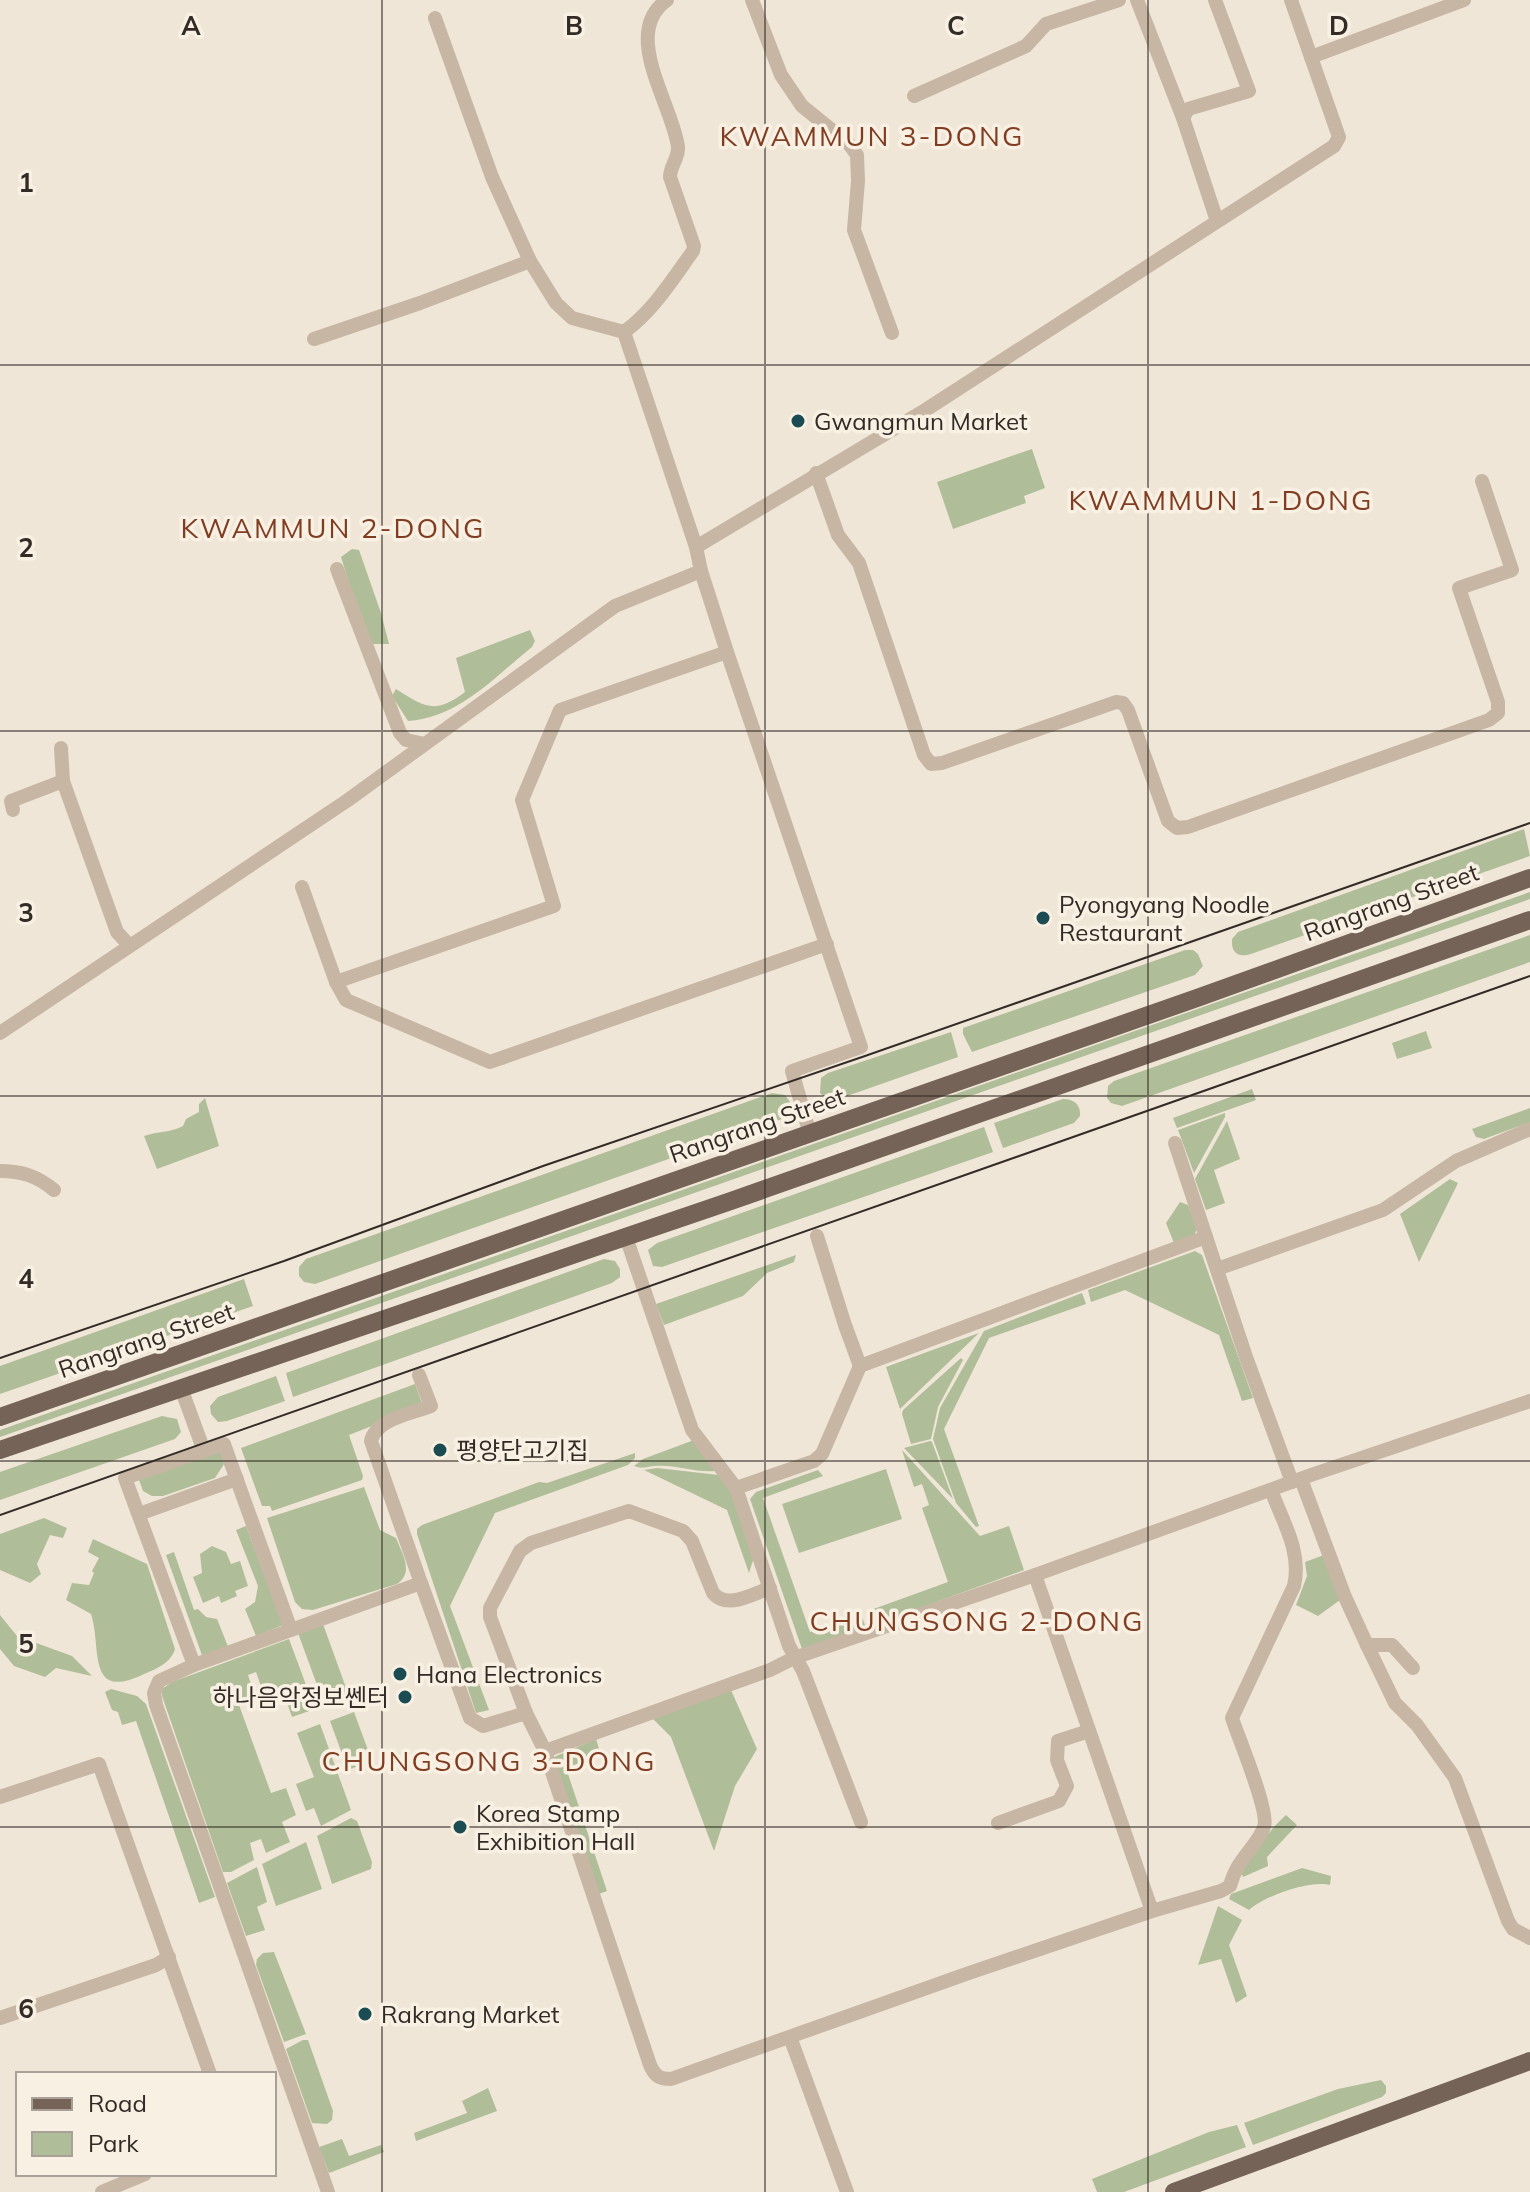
<svg xmlns="http://www.w3.org/2000/svg" width="1530" height="2192" font-family="Mulish,'Noto Sans KR',sans-serif">
  <style>
    .green { fill: #afbe98 }
    .lines { fill: none; stroke-linecap: round; stroke-linejoin: round }
    .minor { stroke: #c7b6a4; stroke-width: 14 }
    .major { stroke: #756357; stroke-width: 18 }
    .tram { stroke: #332b26; stroke-width: 2 }
    .grid { fill: none; stroke: #332b26; stroke-width: 2; stroke-opacity: 0.55 }
    .poi-dot { fill: #1c4c53; stroke: #f8f0e3; stroke-width: 3 }
    .labels { text-anchor: middle; dominant-baseline: central; stroke-width: 7; stroke-linejoin: round; paint-order: stroke }
    .poi-label { font-size: 24px; fill: #332b26; stroke: #f8f0e3; text-anchor: start }
    .street-label { font-size: 24px; fill: #332b26; stroke: #f8f0e3 }
    .quarter-label { font-size: 28px; letter-spacing: 2px; fill: #803d21; stroke: #f8f0e3 }
    .grid-label { font-size: 26px; text-anchor: middle; font-weight: bold; fill: #332b26; stroke: #f8f0e3; stroke-width: 7; stroke-linejoin: round; paint-order: stroke }
  </style>
  <rect width="100%" height="100%" fill="#f0e6d7"/>
  <g class="green">
    <path d="M1032,449L1045,488L1024,496L1026,503L953,529L937,482Z"/>
    <path d="M352,549L359,550L381,613L389,644H373L363,628L341,557Z"/>
    <path d="M530,630L535,641L532,647C494,677 460,717 408,721L392,696L396,689C425,707 435,715 465,692L456,658Z"/>
    <path d="M1524,829L1530,856L1251,954C1238,958 1231,953 1232,939L1238,932Z"/>
    <path d="M1530,892V899L1460,924L0,1437V1430Z"/>
    <path d="M1530,935V962L1122,1106L1111,1103L1107,1098L1108,1086L1114,1081Z"/>
    <path d="M1185,950H1193L1198,954L1203,966L1195,975L972,1052L963,1034V1028Z"/>
    <path d="M1426,1031L1432,1048L1397,1059L1392,1043Z"/>
    <path d="M951,1032L958,1057L830,1102L820,1093L821,1078L828,1073Z"/>
    <path d="M1252,1089L1256,1100L1177,1128L1173,1118Z"/>
    <path d="M772,1093L785,1095L790,1102V1110L782,1119L315,1284L304,1282L299,1276V1267L306,1259Z"/>
    <path d="M205,1098L219,1146L157,1169L144,1136C158,1131 170,1133 183,1126L186,1119L199,1112V1104Z"/>
    <path d="M1063,1099C1073,1099 1081,1104 1080,1116L1074,1123L1003,1148L994,1123Z"/>
    <path d="M1530,1108V1122L1484,1139L1476,1137L1472,1129Z"/>
    <path d="M1225,1113V1117L1194,1173L1178,1130Z"/>
    <path d="M1227,1121L1240,1159L1214,1170L1225,1203L1206,1210L1195,1179Z"/>
    <path d="M984,1127L993,1152L662,1267L653,1266L648,1250L657,1243Z"/>
    <path d="M1450,1179L1458,1183L1419,1262L1400,1214Z"/>
    <path d="M1180,1202L1188,1205L1197,1229L1194,1236L1174,1243L1166,1223Z"/>
    <path d="M1195,1251L1202,1255L1253,1398L1242,1401L1219,1335L1125,1290L1091,1302L1088,1290Z"/>
    <path d="M796,1255L794,1262L767,1273L743,1296L664,1325L656,1304Z"/>
    <path d="M604,1259L615,1261L620,1269V1277L612,1283L293,1397L286,1373Z"/>
    <path d="M244,1279L253,1306L0,1394V1366Z"/>
    <path d="M1082,1293L1086,1304L989,1338L944,1429L979,1526L976,1527L956,1503L933,1439L940,1408L984,1331Z"/>
    <path d="M979,1333L900,1409L886,1367Z"/>
    <path d="M961,1358L963,1360L938,1407L931,1439L911,1444L902,1414L903,1410Z"/>
    <path d="M276,1376L285,1401L227,1421L218,1422L211,1414L210,1406L218,1397Z"/>
    <path d="M415,1384L423,1406L349,1435L363,1476L362,1480L272,1511L270,1506H262L241,1448Z"/>
    <path d="M162,1416L177,1419L181,1432L175,1439L0,1500V1472Z"/>
    <path d="M694,1440L716,1471C695,1473 675,1464 654,1466C645,1467 642,1469 634,1466L643,1459Z"/>
    <path d="M930,1441L932,1442L953,1499L904,1448Z"/>
    <path d="M902,1450L980,1536L1009,1526L1024,1570L873,1625L868,1611L948,1582L922,1508L929,1505L922,1484L914,1487Z"/>
    <path d="M221,1451L224,1464L215,1478L163,1496H152L143,1491L139,1480Z"/>
    <path d="M635,1453V1458L628,1465L495,1513L450,1606L489,1710L476,1713L417,1534V1529L422,1525L539,1482L547,1483Z"/>
    <path d="M657,1468L719,1475L731,1492L754,1557L749,1573L727,1510L644,1470Z"/>
    <path d="M886,1469L902,1519L799,1553L782,1504Z"/>
    <path d="M818,1470L823,1476L763,1498L810,1632L861,1614L866,1628L802,1649L750,1499L756,1492Z"/>
    <path d="M364,1487L380,1530L396,1538C403,1556 414,1572 397,1584L313,1610L302,1609L295,1602L267,1518Z"/>
    <path d="M44,1518L67,1528L63,1538L50,1535L37,1564L41,1574L30,1583L0,1570V1534Z"/>
    <path d="M246,1526L283,1625L256,1636L245,1609L255,1602L258,1586L236,1530Z"/>
    <path d="M93,1539L147,1564L175,1649C171,1663 156,1669 142,1675C86,1701 102,1647 91,1614L66,1600L72,1583L89,1585L94,1573L92,1571L99,1558L88,1552Z"/>
    <path d="M212,1546L226,1552L231,1564L240,1561L248,1586L235,1591L237,1596L221,1603L219,1596L203,1603L193,1577L202,1573L200,1554Z"/>
    <path d="M174,1552L194,1610L198,1609L206,1617L217,1619L229,1649L203,1658L166,1555Z"/>
    <path d="M1324,1555L1340,1600L1318,1616L1296,1605L1307,1576L1305,1562Z"/>
    <path d="M0,1615L17,1636L72,1656L92,1676L56,1668L45,1677L14,1666L0,1649Z"/>
    <path d="M323,1624L349,1696L324,1704L298,1633Z"/>
    <path d="M289,1639L315,1709L292,1717L282,1689L264,1695L256,1672L248,1675L256,1699L239,1705L271,1793L286,1788L296,1815L282,1822L290,1842L266,1853L261,1839L250,1843L254,1860L231,1872H223L162,1696V1689L172,1682Z"/>
    <path d="M111,1689L137,1696L146,1704L215,1897L199,1903L136,1721L122,1725L118,1712L112,1710L105,1692Z"/>
    <path d="M731,1690L757,1749L735,1786L714,1851L671,1737L653,1719Z"/>
    <path d="M354,1712L372,1761L348,1770L330,1721Z"/>
    <path d="M320,1724L351,1810L321,1826L314,1808L306,1811L296,1784L314,1777L297,1733Z"/>
    <path d="M596,1739L601,1755L566,1768L607,1891L599,1894L554,1757Z"/>
    <path d="M1286,1815L1297,1825L1267,1857L1268,1866L1243,1877L1241,1872C1255,1852 1268,1831 1286,1815Z"/>
    <path d="M351,1818L357,1821L372,1862L371,1869L332,1884L317,1836Z"/>
    <path d="M306,1842L322,1889L276,1906L262,1864Z"/>
    <path d="M257,1867L267,1902L257,1907L265,1930L246,1936L227,1883Z"/>
    <path d="M1302,1868L1331,1876L1330,1885C1310,1880 1264,1896 1249,1910L1229,1899L1231,1894Z"/>
    <path d="M1218,1906L1242,1920L1229,1945L1247,1996L1236,2003L1221,1959L1198,1965Z"/>
    <path d="M274,1952L306,2034L284,2042L256,1965L257,1959L263,1953Z"/>
    <path d="M303,2040H308L333,2111L332,2120L327,2124L312,2123L286,2049Z"/>
    <path d="M1381,2080L1386,2086V2093L1382,2097L1253,2145L1244,2123L1338,2089Z"/>
    <path d="M488,2088L497,2111L416,2141L414,2133L467,2113L462,2101Z"/>
    <path d="M1237,2125L1246,2147L1124,2192H1097L1092,2179L1209,2132Z"/>
    <path d="M342,2139L349,2156L381,2145L384,2152L329,2173L319,2147Z"/>
  </g>
  <g class="lines">
    <g class="minor">
      <path d="M752,0L781,75L802,106L849,144L857,155L858,181L854,230L892,333"/>
      <path d="M1137,0L1183,118L1217,221"/>
      <path d="M435,18L492,177L530,261L556,303L572,318L624,332L696,547L701,571L727,652L861,1047L792,1071L809,1131"/>
      <path d="M1311,57L1464,0"/>
      <path d="M914,96L1026,46L1046,24L1119,0"/>
      <path d="M1183,118L1188,109L1249,91L1215,0"/>
      <path d="M624,332C653,311 672,280 693,251L694,246L670,177C670,166 679,158 678,147C673,105 620,33 667,0"/>
      <path d="M314,339L420,303L530,261"/>
      <path d="M816,473L838,535L859,563L924,755L931,764L942,763L1116,702L1123,703L1128,710L1168,821L1177,828L1188,827L1489,720L1498,713V702L1459,588L1512,570L1482,481"/>
      <path d="M696,547L927,409L1334,146L1339,137L1291,0"/>
      <path d="M337,569L400,733L406,740L425,744"/>
      <path d="M61,748L63,781L117,932L129,945"/>
      <path d="M13,810L11,801L63,781"/>
      <path d="M302,887L336,982L346,1000L490,1062L827,944"/>
      <path d="M336,982L554,906L522,800L560,710L727,652"/>
      <path d="M0,1033L348,800L615,606L701,571"/>
      <path d="M1175,1143L1206,1237"/>
      <path d="M0,1171C22,1171 37,1176 54,1190"/>
      <path d="M817,1236L845,1325L860,1366"/>
      <path d="M626,1237L692,1430L736,1488L789,1646L803,1671L861,1822"/>
      <path d="M1217,1269L1383,1210L1456,1161L1530,1129"/>
      <path d="M181,1388L204,1451"/>
      <path d="M1301,1479L1345,1597L1367,1645H1392L1413,1668"/>
      <path d="M736,1488L814,1461L822,1454L860,1366L1206,1237L1246,1357L1292,1482"/>
      <path d="M139,1514L237,1479"/>
      <path d="M421,1583L470,1718L483,1726L526,1713L545,1751L770,1670L794,1658L1035,1575L1311,1475L1530,1401"/>
      <path d="M291,1630L224,1444L125,1478L194,1665L159,1681L154,1693L156,1705L328,2192"/>
      <path d="M1367,1645L1395,1703L1417,1725L1455,1778L1508,1921L1513,1929L1530,1938"/>
      <path d="M194,1665L421,1583L371,1441C376,1419 411,1414 431,1406L419,1375"/>
      <path d="M526,1713L490,1617V1608L520,1551L531,1543L629,1511L683,1531L692,1541L713,1593C727,1610 752,1594 770,1588"/>
      <path d="M545,1751L650,2065C655,2076 659,2079 671,2079L969,1973L1152,1911L1035,1575"/>
      <path d="M0,1797L99,1764L210,2074"/>
      <path d="M998,1823L1059,1801L1067,1786L1057,1760L1058,1741L1089,1731"/>
      <path d="M1152,1911L1221,1891L1230,1886C1237,1858 1257,1847 1264,1827C1270,1812 1238,1737 1232,1718L1294,1586C1302,1552 1283,1522 1271,1490"/>
      <path d="M0,2018L156,1965L169,1957"/>
      <path d="M790,2037L847,2192"/>
      <path d="M102,2192L145,2174"/>
    </g>
    <g class="major">
      <path d="M0,1417L1197,998L1530,878"/>
      <path d="M0,1450L728,1202L1530,920"/>
      <path d="M1174,2192L1530,2061"/>
    </g>
    <g class="tram">
      <path d="M0,1358L284,1261L543,1166L865,1056L1530,823"/>
      <path d="M0,1515L1530,976"/>
    </g>
  </g>
  <path class="grid" d="M382,0V2192M765,0V2192M1148,0V2192M0,365H1530M0,731H1530M0,1096H1530M0,1461H1530M0,1827H1530"/>
  <g class="poi-dot">
    <circle cx="798" cy="421" r="8"/>
    <circle cx="1043" cy="918" r="8"/>
    <circle cx="440" cy="1450" r="8"/>
    <circle cx="400" cy="1674" r="8"/>
    <circle cx="405" cy="1697" r="8"/>
    <circle cx="460" cy="1827" r="8"/>
    <circle cx="365" cy="2014" r="8"/>
  </g>
  <g class="labels">
    <g class="poi-label">
      <text x="814" y="421">Gwangmun Market</text>
      <text x="1059" y="904">Pyongyang Noodle<tspan x="1059" dy="28">Restaurant</tspan></text>
      <text x="456" y="1450">평양단고기집</text>
      <text x="416" y="1674">Hana Electronics</text>
      <text x="389" y="1697" text-anchor="end">하나음악정보쎈터</text>
      <text x="476" y="1813">Korea Stamp<tspan x="476" dy="28">Exhibition Hall</tspan></text>
      <text x="381" y="2014">Rakrang Market</text>
    </g>
    <g class="street-label">
      <text transform="translate(1391 902) rotate(-20)">Rangrang Street</text>
      <text transform="translate(757 1125) rotate(-19)">Rangrang Street</text>
      <text transform="translate(146 1340) rotate(-19)">Rangrang Street</text>
    </g>
    <g class="quarter-label">
      <text x="872" y="135">KWAMMUN 3-DONG</text>
      <text x="1221" y="499">KWAMMUN 1-DONG</text>
      <text x="333" y="527">KWAMMUN 2-DONG</text>
      <text x="977" y="1620">CHUNGSONG 2-DONG</text>
      <text x="489" y="1760">CHUNGSONG 3-DONG</text>
    </g>
  </g>
  <g class="grid-label">
    <text x="191" y="35">A</text>
    <text x="574" y="35">B</text>
    <text x="956" y="35">C</text>
    <text x="1339" y="35">D</text>
    <text x="26" y="192">1</text>
    <text x="26" y="557">2</text>
    <text x="26" y="922">3</text>
    <text x="26" y="1288">4</text>
    <text x="26" y="1653">5</text>
    <text x="26" y="2018">6</text>
  </g>
  <rect x="16" y="2072" width="260" height="104" fill="#f8f0e3" stroke="#a9a197" stroke-width="2"/>
  <rect x="32" y="2098" width="40" height="12" fill="#756357" stroke="#a9a197" stroke-width="2"/>
  <text x="88" y="2112" font-size="24" fill="#332b26">Road</text>
  <rect x="32" y="2132" width="40" height="24" fill="#afbe98" stroke="#a9a197" stroke-width="2"/>
  <text x="88" y="2152" font-size="24" fill="#332b26">Park</text>
</svg>
